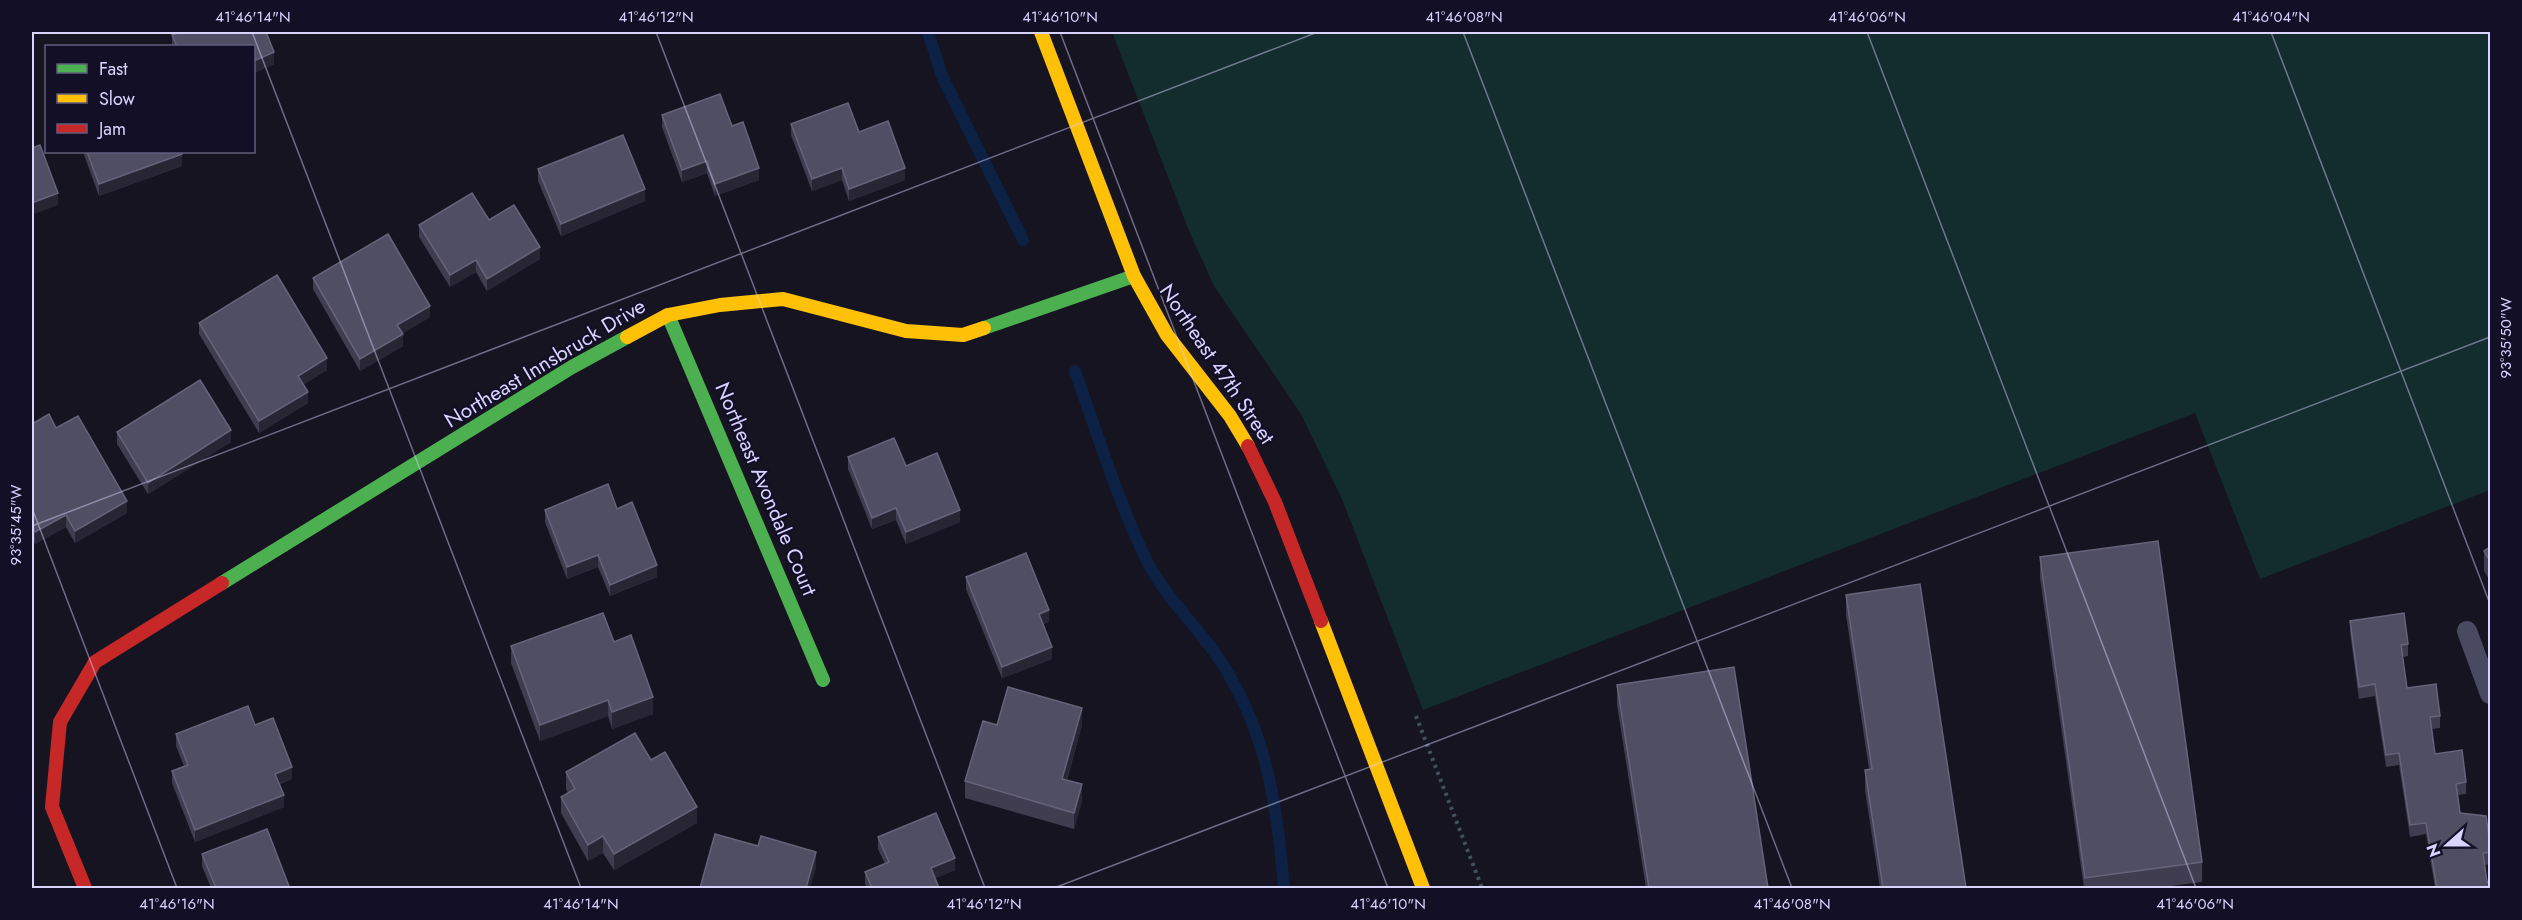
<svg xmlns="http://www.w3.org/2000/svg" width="2522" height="920" font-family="Jost,sans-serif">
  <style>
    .green { fill: #132c2d }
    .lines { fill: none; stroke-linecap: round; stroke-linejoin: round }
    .stream { stroke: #0d2144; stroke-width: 12 }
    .path { stroke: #44505f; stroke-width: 4; stroke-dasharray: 3 4.5; stroke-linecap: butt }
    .lane { stroke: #4a4962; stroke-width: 20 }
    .fast { stroke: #4caf50; stroke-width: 14 }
    .slow { stroke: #ffc107; stroke-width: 14 }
    .jam { stroke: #c62828; stroke-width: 14 }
    .wall { fill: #403d50 }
    .shaded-wall { fill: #282635 }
    .building { fill: #504e63; stroke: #66637b; stroke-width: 1.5 }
    .ticks { fill: none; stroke: #d9d4ff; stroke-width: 1.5; stroke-opacity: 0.45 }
    .labels { text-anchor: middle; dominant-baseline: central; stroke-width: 4.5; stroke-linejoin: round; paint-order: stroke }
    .street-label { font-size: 21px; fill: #d9d4ff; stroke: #130f26 }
    .neatline { fill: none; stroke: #d9d4ff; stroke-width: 2 }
    .ticks-label { font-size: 15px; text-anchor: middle; fill: #d9d4ff }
  </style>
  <rect width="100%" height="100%" fill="#161421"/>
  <path class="green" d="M1112,32H2490V490L2260,579L2195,413L1423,710L1342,499L1301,414L1214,286L1189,231Z"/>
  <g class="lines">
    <g class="stream">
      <path d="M928,32L942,76L1023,240"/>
      <path d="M1075,371C1097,433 1117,498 1145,557C1162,593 1192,621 1215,653C1266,726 1277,802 1284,888"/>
    </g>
    <path class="path" d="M1416,716L1482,888"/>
    <path class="lane" d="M2467,631L2490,694"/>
    <g class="fast">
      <path d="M668,315L823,680"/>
      <path d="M984,328L1134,276"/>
      <path d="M222,583L572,367L627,337"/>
    </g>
    <g class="slow">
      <path d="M1041,32L1134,276L1167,335L1230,416L1248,446"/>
      <path d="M627,337L668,315L720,305L783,299L906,331L963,335L984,328"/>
      <path d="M1321,621L1423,888"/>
    </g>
    <g class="jam">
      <path d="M1248,446L1275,502L1321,621"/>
      <path d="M85,888L52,807L60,722L95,662L222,583"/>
    </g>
  </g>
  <g class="wall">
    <path d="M181,32H266L274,52V64L254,73V46H172V35Z"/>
    <path d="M662,115L732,126L759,180L715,196L707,173L682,182L662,127Z"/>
    <path d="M791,124L859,132L905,180L849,201L842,180L812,191L791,135Z"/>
    <path d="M83,152H181L182,166L99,196Z"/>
    <path d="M538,169L645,201L561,236L538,181Z"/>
    <path d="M419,225L540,259L487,291L476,272L450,287L419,237Z"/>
    <path d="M313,278L430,317L403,333V346L360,371L313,289Z"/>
    <path d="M199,323L327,370L304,384L308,403L259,433L199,334Z"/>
    <path d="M32,424L56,428L127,513L75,543L66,527L35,544L32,538Z"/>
    <path d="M117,432L231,442L148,494L117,444Z"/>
    <path d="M848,457L906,466L960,522L906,544L896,520L872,529L848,469Z"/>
    <path d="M617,509L657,577L610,596L598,567L567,579L545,522V510Z"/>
    <path d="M2490,547V581L2484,571V551Z"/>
    <path d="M2040,557L2202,862V882L2156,888H2084L2040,578Z"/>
    <path d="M966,577L1049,622L1043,624L1052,659L1002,678L966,589Z"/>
    <path d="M1846,595L1966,888H1880L1865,790V770L1869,769L1846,615Z"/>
    <path d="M2350,621L2408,644V656L2403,657L2407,688L2440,716V728L2432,729L2435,754L2466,782V794L2458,795L2460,813L2490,844V864L2485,865L2487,882L2490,888H2435L2426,834L2410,837L2399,765L2386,767L2375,696L2359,699L2350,632Z"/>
    <path d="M614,642L653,714L612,729L608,716L540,741L511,663V646Z"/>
    <path d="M1617,685L1768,888H1646L1617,705Z"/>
    <path d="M255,725L292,779L280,784L284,807L195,842L172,783V771L184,766L176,746V734Z"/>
    <path d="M1082,725L1067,780L1082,801L1074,829L965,798V781Z"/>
    <path d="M651,760L697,823L614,870L603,853L588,861L561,813V797L568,793L566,789V772Z"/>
    <path d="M878,837L955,870L935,878L939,888H867L865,884V872L885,864L878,849Z"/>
    <path d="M202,854L289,888H211L202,866Z"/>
  </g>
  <g class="shaded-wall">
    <path d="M274,52V64L254,73V61Z"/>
    <path d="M182,154V166L99,196V184Z"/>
    <path d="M707,161V173L682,182V170Z"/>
    <path d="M759,168V180L715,196V184Z"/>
    <path d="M842,168V180L812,191V179Z"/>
    <path d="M905,168V180L849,201V189Z"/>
    <path d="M645,189V201L561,236V224Z"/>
    <path d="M58,193V205L32,215V203Z"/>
    <path d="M540,247V259L487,291V279Z"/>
    <path d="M476,260V272L450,287V275Z"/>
    <path d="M430,306V317L397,337V325Z"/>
    <path d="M403,334V346L360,371V359Z"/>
    <path d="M327,358V370L298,388V376Z"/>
    <path d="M308,392V403L259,433V421Z"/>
    <path d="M231,430V442L148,494V483Z"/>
    <path d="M127,501V513L75,543V531Z"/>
    <path d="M896,508V520L872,529V518Z"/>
    <path d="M960,510V522L906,544V532Z"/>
    <path d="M66,515V527L35,544V532Z"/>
    <path d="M598,555V567L567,579V567Z"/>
    <path d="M657,565V577L610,596V585Z"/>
    <path d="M1049,610V622L1039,625V614Z"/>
    <path d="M1052,647V659L1002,678V667Z"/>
    <path d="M653,697V714L612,729V712Z"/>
    <path d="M608,700V716L540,741V725Z"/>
    <path d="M1082,708V725L1062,795V779Z"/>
    <path d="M292,767V779L275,785V774Z"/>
    <path d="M1082,784V801L1074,829V813Z"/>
    <path d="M284,795V807L195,842V830Z"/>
    <path d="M697,807V823L614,870V854Z"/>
    <path d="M603,836V853L588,861V845Z"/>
    <path d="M816,852V868L810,888H806Z"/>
    <path d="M955,858V870L931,880V868Z"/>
  </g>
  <g class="building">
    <path d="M181,32H266L274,52L254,61V46H177L172,35Z"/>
    <path d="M720,94L732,126L743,122L759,168L715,184L707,161L682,170L662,115Z"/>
    <path d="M848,103L859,132L888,121L905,168L849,189L842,168L812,179L791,124Z"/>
    <path d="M623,135L645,189L561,224L538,169Z"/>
    <path d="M40,145L58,193L32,203V148Z"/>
    <path d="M87,152H181L182,154L99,184Z"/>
    <path d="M472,193L489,220L514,205L540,247L487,279L476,260L450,275L419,225Z"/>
    <path d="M388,234L430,306L397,325L403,334L360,359L313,278Z"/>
    <path d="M277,275L327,358L298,376L308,392L259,421L199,323Z"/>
    <path d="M200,380L231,430L148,483L117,432Z"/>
    <path d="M49,414L56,428L78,416L127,501L75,531L66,515L35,532L32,526V424Z"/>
    <path d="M894,438L906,466L937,453L960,510L906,532L896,508L872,518L848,457Z"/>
    <path d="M608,484L617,509L632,502L657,565L610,585L598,555L567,567L545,510Z"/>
    <path d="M2158,541L2202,862L2085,878L2040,557Z"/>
    <path d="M2490,547V561L2484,551Z"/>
    <path d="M1026,553L1049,610L1039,614L1052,647L1002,667L966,577Z"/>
    <path d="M1920,584L1966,888H1883L1865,770L1872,769L1846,595Z"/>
    <path d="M603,613L614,642L631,635L653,697L612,712L608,700L540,725L511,646Z"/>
    <path d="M2404,613L2408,644L2401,645L2407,688L2436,684L2440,716L2430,717L2435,754L2462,750L2466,782L2456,784L2460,813L2486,816L2490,844V852L2483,853L2487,882L2490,881V888H2437L2426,823L2410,825L2399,753L2386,755L2375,684L2359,687L2350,621Z"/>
    <path d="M1734,667L1768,888H1649L1617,685Z"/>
    <path d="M1008,687L1082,708L1062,779L1082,784L1074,813L965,781L983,721L997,725Z"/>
    <path d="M248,706L255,725L273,718L292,767L275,774L284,795L195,830L172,771L188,765L176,734Z"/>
    <path d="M635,733L651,760L665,752L697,807L614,854L603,836L588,845L561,797L575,789L566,772Z"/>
    <path d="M936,813L955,858L931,868L939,888H872L865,872L889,862L878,837Z"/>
    <path d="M267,829L289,886L284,888H216L202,854Z"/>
    <path d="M715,834L758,846L761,836L816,852L806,888H700Z"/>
  </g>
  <path class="ticks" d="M252,32L581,888M656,32L985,888M1060,32L1388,888M1463,32L1792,888M1867,32L2196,888M2271,32L2490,604M32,508L177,888M32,526L1318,32M1054,888L2490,337"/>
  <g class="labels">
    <g class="street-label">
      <text transform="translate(545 363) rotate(-31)">Northeast Innsbruck Drive</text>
      <text transform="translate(1217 364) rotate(56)">Northeast 47th Street</text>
      <text transform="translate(766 489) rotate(67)">Northeast Avondale Court</text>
    </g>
  </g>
  <rect width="2522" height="920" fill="none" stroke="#130f26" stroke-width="66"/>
  <rect x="45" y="45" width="210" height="108" fill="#130f26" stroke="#625e7d" stroke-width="1.5"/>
  <rect x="57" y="64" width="30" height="9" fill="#4caf50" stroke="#625e7d" stroke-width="1.5"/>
  <text x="99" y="75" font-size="18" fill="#d9d4ff">Fast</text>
  <rect x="57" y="94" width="30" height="9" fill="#ffc107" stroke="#625e7d" stroke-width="1.5"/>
  <text x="99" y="105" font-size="18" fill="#d9d4ff">Slow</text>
  <rect x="57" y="124" width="30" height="9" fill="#c62828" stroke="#625e7d" stroke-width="1.5"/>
  <text x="99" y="135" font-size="18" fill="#d9d4ff">Jam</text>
  <g transform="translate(2447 845) rotate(249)" stroke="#130f26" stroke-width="4.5" paint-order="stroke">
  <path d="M0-4.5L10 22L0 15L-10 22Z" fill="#d9d4ff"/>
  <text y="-9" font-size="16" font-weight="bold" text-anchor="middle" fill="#d9d4ff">N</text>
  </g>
  <rect x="33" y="33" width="2456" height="854" class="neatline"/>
  <g class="ticks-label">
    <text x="253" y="22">41°46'14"N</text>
    <text x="656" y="22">41°46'12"N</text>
    <text x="1060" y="22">41°46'10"N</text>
    <text x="1464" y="22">41°46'08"N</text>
    <text x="1867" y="22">41°46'06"N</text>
    <text x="2271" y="22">41°46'04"N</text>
    <text transform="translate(2506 338) rotate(-90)" y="5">93°35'50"W</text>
    <text transform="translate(16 525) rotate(-90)" y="5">93°35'45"W</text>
    <text x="177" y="909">41°46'16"N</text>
    <text x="581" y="909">41°46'14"N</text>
    <text x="984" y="909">41°46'12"N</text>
    <text x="1388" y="909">41°46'10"N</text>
    <text x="1792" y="909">41°46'08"N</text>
    <text x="2195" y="909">41°46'06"N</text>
  </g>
</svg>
